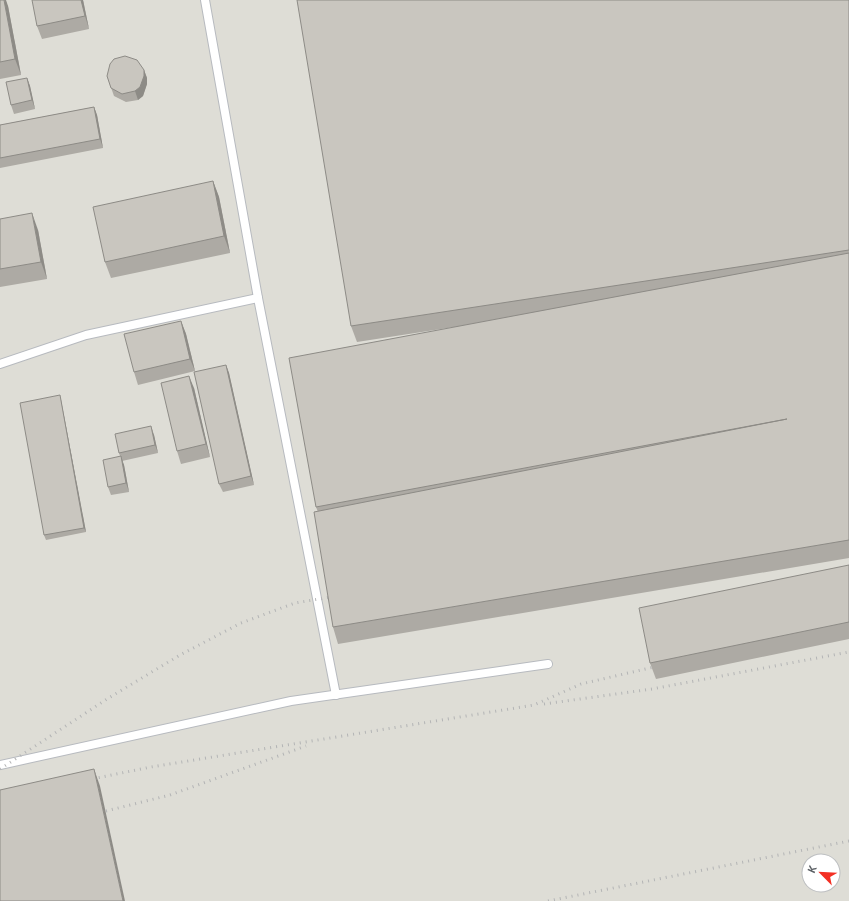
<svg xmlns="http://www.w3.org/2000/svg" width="849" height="901" font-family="'PT Sans',sans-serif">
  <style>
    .industrial { fill: #deddd6; fill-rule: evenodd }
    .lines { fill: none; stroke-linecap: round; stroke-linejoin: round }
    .lane-casing { stroke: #b7babf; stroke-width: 10 }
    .lane { stroke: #fff; stroke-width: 8 }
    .rail { stroke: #b3b4b5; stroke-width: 3; stroke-dasharray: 1 5; stroke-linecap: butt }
    .wall { fill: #adaaa4 }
    .shaded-wall { fill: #8d8b86 }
    .building { fill: #c9c6bf; stroke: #8d8b86 }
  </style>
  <rect width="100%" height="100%" fill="#eeebe2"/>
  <path class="industrial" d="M0,0H849V901H0ZM809,861H833V885H809Z"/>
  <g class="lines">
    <g class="lane-casing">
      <g id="lane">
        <path d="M205,0L258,298L336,695"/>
        <path d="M0,364L86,335L258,298"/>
        <path d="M0,765L291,701L548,664"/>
      </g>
    </g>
    <use href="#lane" class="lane"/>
    <g class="rail">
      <path d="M544,704L652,689L849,652"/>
      <path d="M0,769L107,699L180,655L241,623L295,603L331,597"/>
      <path d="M87,780L151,767L534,705L581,684L654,667"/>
      <path d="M106,811L170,795L306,746"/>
      <path d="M548,901L849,841"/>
    </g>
  </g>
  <g class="wall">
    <path d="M0,0L8,6L21,75L0,79Z"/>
    <path d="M83,0L89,29L42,39L37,26Z"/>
    <path d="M849,0V558L338,644L333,627L318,512L316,507L454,327L357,342L351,326Z"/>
    <path d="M144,70L147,78V84L143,96L138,100L126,102L114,96L107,76Z"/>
    <path d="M27,78L30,86L35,109L14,114L11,105Z"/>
    <path d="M94,107L97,115L103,148L0,168V125Z"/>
    <path d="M213,181L219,197L230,253L111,278L105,262Z"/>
    <path d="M0,219L38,230L47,279L0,287Z"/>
    <path d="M181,321L186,334L195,371L138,385L134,372Z"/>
    <path d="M226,365L229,373L254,485L223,492L219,484Z"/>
    <path d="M194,388L210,457L181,464L177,451Z"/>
    <path d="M60,395L61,400L86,532L46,540L44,535Z"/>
    <path d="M154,435L158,453L122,461L124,465L129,492L111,495L108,487L120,456L119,453Z"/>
    <path d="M849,565V639L656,679L650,663Z"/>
  </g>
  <g class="shaded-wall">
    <path d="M4,0H6L8,6L21,75L15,59Z"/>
    <path d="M81,0H83L89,29L85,16Z"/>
    <path d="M144,70L147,78V84L143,96L138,100L135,91Z"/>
    <path d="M27,78L30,86L35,109L32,100Z"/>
    <path d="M94,107L97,115L103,148L100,139Z"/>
    <path d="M213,181L219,197L230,253L224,236Z"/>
    <path d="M32,213L38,230L47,279L41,262Z"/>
    <path d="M181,321L186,334L195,371L190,359Z"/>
    <path d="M226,365L229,373L254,485L251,476Z"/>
    <path d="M189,376L194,388L210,457L206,444Z"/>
    <path d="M60,395L61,400L86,532L84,528Z"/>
    <path d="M151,426L154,435L158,453L155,445Z"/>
    <path d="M121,456L124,465L129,492L126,483Z"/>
    <path d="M94,769L100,786L125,901H123Z"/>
  </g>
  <g class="building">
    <path d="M0,0H4L15,59L0,62Z"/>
    <path d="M32,0H81L85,16L37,26Z"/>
    <path d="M297,0H849V250L351,326Z"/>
    <path d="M125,56L137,60L144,70V76L140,87L135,91L122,94L111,88L107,76L110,64L114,59Z"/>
    <path d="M27,78L32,100L11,105L6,82Z"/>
    <path d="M94,107L100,139L0,158V125Z"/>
    <path d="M213,181L224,236L105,262L93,207Z"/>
    <path d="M32,213L41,262L0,269V219Z"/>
    <path d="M849,253V540L333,627L314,512L787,419L316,507L289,358Z"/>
    <path d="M181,321L190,359L134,372L124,334Z"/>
    <path d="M226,365L251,476L219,484L194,372Z"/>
    <path d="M189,376L206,444L177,451L161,383Z"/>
    <path d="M60,395L84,528L44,535L20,403Z"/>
    <path d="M151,426L155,445L119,453L115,434Z"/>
    <path d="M121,456L126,483L108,487L103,460Z"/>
    <path d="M849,565V622L650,663L639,608Z"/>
    <path d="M94,769L123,901H0V790Z"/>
  </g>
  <g transform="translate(821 873) rotate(294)"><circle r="19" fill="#ffffff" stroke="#bdbfc1"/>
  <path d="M0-3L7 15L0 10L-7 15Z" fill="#f32f23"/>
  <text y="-6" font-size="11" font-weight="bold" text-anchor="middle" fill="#5a5f64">K</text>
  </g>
</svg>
